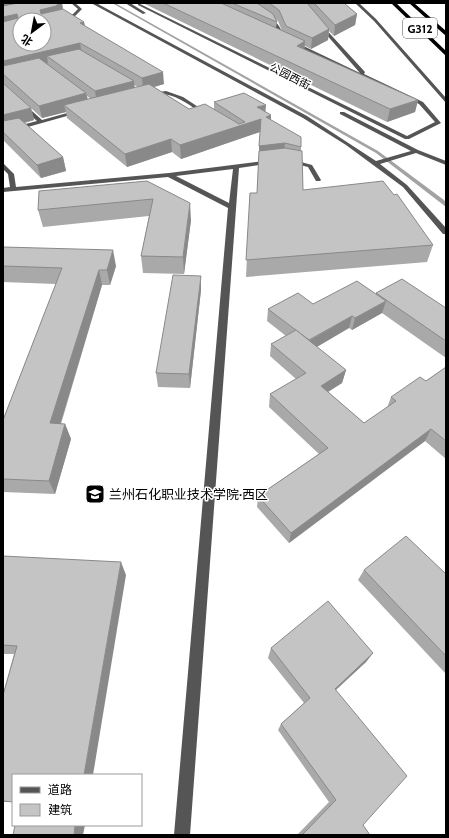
<svg xmlns="http://www.w3.org/2000/svg" width="449" height="838" font-family="Cabin,'Noto Sans SC',sans-serif">
  <style>
    .lines { fill: none; stroke-linecap: round; stroke-linejoin: round }
    .stream { fill: #a3a3a3; fill-rule: evenodd }
    .minor { fill: #555; fill-rule: evenodd }
    .highway { fill: #000; fill-rule: evenodd }
    .wall { fill: #a9a9a9; fill-rule: evenodd }
    .shaded-wall { fill: #898989 }
    .building { fill: #c4c4c4; stroke: #898989; fill-rule: evenodd }
    .labels { text-anchor: middle; dominant-baseline: central; stroke-width: 3; stroke-linejoin: round; paint-order: stroke }
    .far-street-label { font-size: 11px; fill: #000; stroke: #fff }
    .shield { fill: #fff; stroke: #4c4c4c; stroke-width: 1 }
    .shield-label { font-size: 12px; font-weight: bold; fill: #000 }
    .poi-label { font-size: 13px; fill: #000; stroke: #fff; text-anchor: start }
  </style>
  <rect width="100%" height="100%" fill="#fff"/>
  <g class="lines">
    <path class="stream" d="M112,3H115L378,151L444,200L446,203V207L376,153Z"/>
    <g class="minor">
      <path d="M71,3H75L82,9L75,16L44,23V21L73,14L78,9Z"/>
      <path d="M91,3H96L307,116L376,161L411,151L340,114V112H344L418,150L446,161V165L416,153L380,164L407,185L446,228V234H443L403,187L346,145L303,118Z"/>
      <path d="M125,3H130L146,13L143,14Z"/>
      <path d="M138,3L407,136L435,122L419,104L291,43L295,42L360,73L318,25L321,24L365,72L364,74L423,102L441,123L409,139H405L138,5Z"/>
      <path d="M245,3C260,3 283,24 284,39L280,38L274,24Z"/>
      <path d="M355,3H359L376,19L446,98V103L374,21Z"/>
      <path d="M3,85L42,120L78,110L81,112L3,134V130L37,121L3,90Z"/>
      <path d="M166,91L183,97L209,114L204,115C192,107 179,96 164,94C158,93 151,97 145,94Z"/>
      <path d="M290,159L312,165L321,180L320,181H316L308,167L288,162L287,161Z"/>
      <path d="M272,160L274,161V163L239,168L190,835H174L228,208L168,177L3,192V188L10,187L8,174L3,169V163L14,174L16,187L169,173ZM233,169L229,203L176,176Z"/>
    </g>
    <g class="highway">
      <path d="M391,3H396L446,51V56Z"/>
      <path d="M409,3H414L446,31V36Z"/>
    </g>
  </g>
  <g class="wall">
    <path d="M3,3H62L63,10L84,22L85,26L164,84L154,87L189,109L214,110V102L265,112L271,120L301,147V151L303,190L433,245L427,262L246,277L250,193H257L260,132L181,159L172,152L127,167L67,118L66,112L42,118L4,84L31,108L34,120L25,123L63,157L66,171L41,178L3,140ZM134,85L138,87L135,88ZM87,96L91,99L88,100Z"/>
    <path d="M143,3H344L357,14L355,25L334,36L329,31L328,40L311,49L305,46L304,49L418,100L415,112L387,122ZM275,19L278,21L282,31L276,28L277,22Z"/>
    <path d="M147,181L191,220L184,274L143,273L141,256L149,216L43,227L38,210Z"/>
    <path d="M3,247L116,266L110,285H102L61,424H65L71,439L55,494L3,492V420L56,284L3,282Z"/>
    <path d="M201,290L190,388L158,387L156,373Z"/>
    <path d="M376,293L446,308V358L382,313L352,330L349,328L317,347L346,370L342,383L328,392L364,423L387,408L391,397L426,381L446,367V459L425,441L289,543L257,507L258,496L319,454L269,407L270,394L296,379L270,356L271,344L286,336L267,321L268,309L313,304L376,294Z"/>
    <path d="M3,556L126,575L13,775V802H3V695L14,654H3Z"/>
    <path d="M364,570L446,574V674L358,580Z"/>
    <path d="M271,648L373,653L366,662L336,690L363,825L370,835H297L329,802L278,730L281,724L304,703L268,658Z"/>
  </g>
  <g class="shaded-wall">
    <path d="M3,3H20L3,12Z"/>
    <path d="M59,3H62L63,10L41,14L40,10Z"/>
    <path d="M17,14L20,25L3,28V17Z"/>
    <path d="M357,14L355,25L334,36L335,25Z"/>
    <path d="M84,22L86,33L80,23Z"/>
    <path d="M329,29L328,40L311,49L312,38Z"/>
    <path d="M305,41L304,52L297,46Z"/>
    <path d="M80,43L82,55L47,56L48,63L3,74V61Z"/>
    <path d="M163,72L164,84L143,90L142,78Z"/>
    <path d="M134,81L135,93L97,103L95,91Z"/>
    <path d="M86,93L89,105H64L66,112L42,118L39,106Z"/>
    <path d="M418,100L415,112L387,122L390,109Z"/>
    <path d="M266,105L265,117L257,107Z"/>
    <path d="M31,108L34,120L3,128V115Z"/>
    <path d="M271,115V128L266,117Z"/>
    <path d="M261,119L260,132L181,159L180,145Z"/>
    <path d="M171,139L172,152L127,167L125,154Z"/>
    <path d="M285,143L284,157L259,160V146Z"/>
    <path d="M63,157L66,171L41,178L37,165Z"/>
    <path d="M190,203L191,220L184,274L183,257Z"/>
    <path d="M113,250L116,266L110,285L107,270Z"/>
    <path d="M99,270L102,285L56,438L50,423Z"/>
    <path d="M201,276V290L190,388L189,374Z"/>
    <path d="M386,301L382,313L352,330L355,318Z"/>
    <path d="M352,316L349,328L306,353L309,341Z"/>
    <path d="M346,370L342,383L318,398L321,386Z"/>
    <path d="M65,424L71,439L55,494L49,481Z"/>
    <path d="M431,429L425,441L289,543L291,533Z"/>
    <path d="M121,562L126,575L93,775H84Z"/>
    <path d="M373,653L366,662L329,696L335,689Z"/>
    <path d="M75,825H85L83,835H74Z"/>
  </g>
  <g class="building">
    <path d="M18,3H59L56,6L40,10L41,14L63,9L84,22L80,23L163,72L142,78L80,43L3,61V22L18,18L17,14L3,17V6ZM20,20H44V44H20Z"/>
    <path d="M163,3H221L305,41L297,46L418,100L390,109Z"/>
    <path d="M232,3H257L273,14L277,22Z"/>
    <path d="M269,3H307L329,29L312,38L286,26L279,10Z"/>
    <path d="M314,3H344L357,14L335,25Z"/>
    <path d="M79,49L134,81L95,91L47,56Z"/>
    <path d="M39,58L86,93L39,106L3,74V66Z"/>
    <path d="M3,83L31,108L3,115Z"/>
    <path d="M149,84L189,109L205,104L239,124L245,122L214,102L244,93L266,105L257,107L271,115L266,117L301,137V147L285,143L259,146L261,119L180,145L171,139L125,154L64,105Z"/>
    <path d="M19,118L63,157L37,165L3,132V121Z"/>
    <path d="M285,148L302,151L303,190L383,181L394,195L397,194L433,245L246,260L250,193H257L259,151Z"/>
    <path d="M147,181L190,203L183,257L141,256L153,199L38,210L39,191Z"/>
    <path d="M3,247L113,250L107,270H99L50,423L65,424L49,481L3,479V420L62,268L3,266Z"/>
    <path d="M173,275L201,276L189,374L156,373Z"/>
    <path d="M402,279L446,308V341L376,293Z"/>
    <path d="M357,281L386,301L355,318L352,316L309,340L268,309L298,293L313,304Z"/>
    <path d="M296,330L346,370L321,386L364,423L396,401L391,397L420,377L426,381L446,367V441L431,429L291,533L258,496L328,448L270,394L306,373L271,344Z"/>
    <path d="M406,536L446,574V656L364,570Z"/>
    <path d="M3,556L121,562L84,775H13V802L3,801V695L17,646L3,645Z"/>
    <path d="M328,601L373,653L335,689L407,776L363,825L370,835H302L336,800L281,724L310,698L271,648Z"/>
    <path d="M15,825H75L74,835H13Z"/>
  </g>
  <defs>
    <g id="university-square" transform="scale(1)"><rect x="-9" y="-9" width="18" height="18" rx="4" fill="#000" stroke="#fff"/><path d="M0-5L7-2L0 1L-7-2ZM-4 1L0 2.5L4 1V4Q0 6-4 4Z" fill="#fff"/></g>
  </defs>
  <g fill-rule="evenodd">
    <use href="#university-square" x="95" y="494"/>
  </g>
  <g class="labels">
    <g class="far-street-label">
      <text transform="translate(290 76) rotate(27)">公园西街</text>
    </g>
    <rect class="shield" x="403" y="18" width="34" height="20" rx="3"/>
    <g class="shield-label">
      <text x="420" y="28">G312</text>
    </g>
    <g class="poi-label">
      <text x="109" y="494">兰州石化职业技术学院·西区</text>
    </g>
  </g>
  <rect width="449" height="838" fill="none" stroke="#000000" stroke-width="8"/>
  <rect x="12" y="774" width="130" height="52" fill="#ffffff" stroke="#999999"/>
  <rect x="20" y="787" width="20" height="6" fill="#555555" stroke="#999999"/>
  <text x="48" y="794" font-size="12" fill="#000000">道路</text>
  <rect x="20" y="804" width="20" height="12" fill="#c4c4c4" stroke="#999999"/>
  <text x="48" y="814" font-size="12" fill="#000000">建筑</text>
  <g transform="translate(32 32) rotate(212)"><circle r="19" fill="#ffffff" stroke="#999999"/>
  <path d="M0-3L7 15L0 10L-7 15Z" fill="#000000"/>
  <text y="-6" font-size="11" font-weight="bold" text-anchor="middle" fill="#000000">北</text>
  </g>
</svg>
